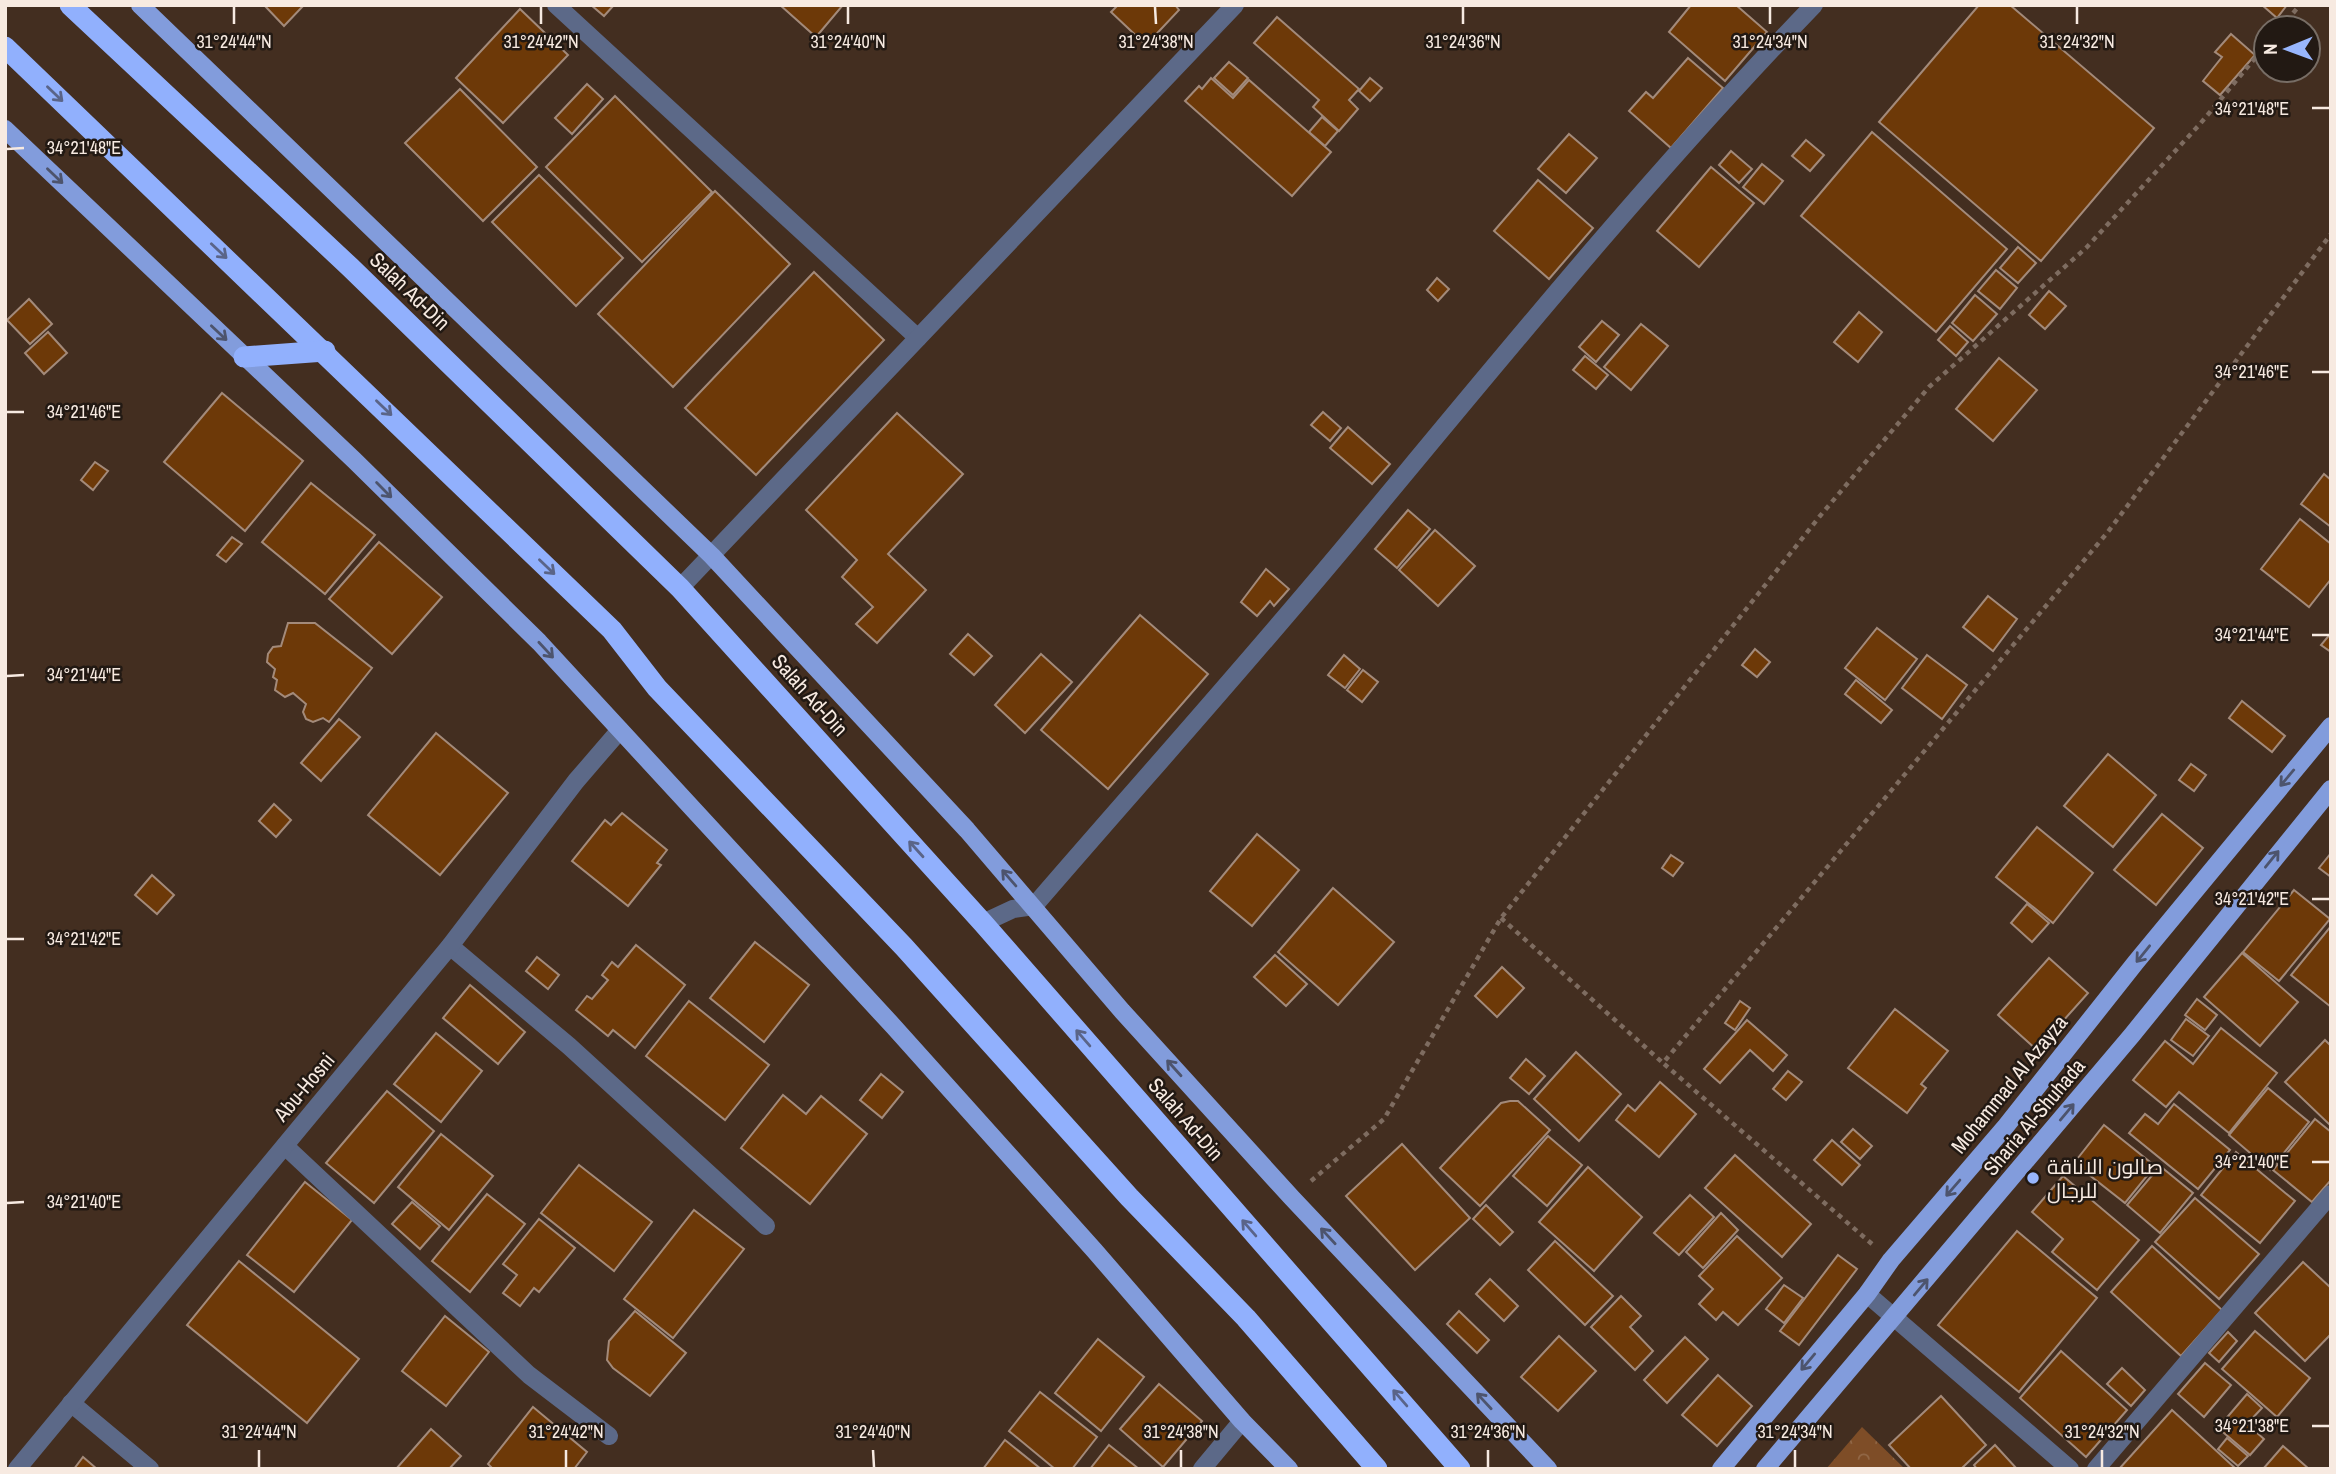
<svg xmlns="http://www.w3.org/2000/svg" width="2336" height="1474" font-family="'Archivo Narrow',Cairo,sans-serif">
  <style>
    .forest { fill: url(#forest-crowns) }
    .building { fill: #6d3908; stroke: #a38a7a; stroke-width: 2 }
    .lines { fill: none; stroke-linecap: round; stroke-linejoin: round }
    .path { stroke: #7e6c60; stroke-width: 4.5; stroke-dasharray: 5 5; stroke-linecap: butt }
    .minor { stroke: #5c6988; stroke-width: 18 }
    .major { stroke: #829cdc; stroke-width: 18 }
    .highway { stroke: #91b0fd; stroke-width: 21 }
    .oneway { stroke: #5a6488 }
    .oneway2 { stroke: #4d546d }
    .ticks { fill: none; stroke: #f7eae1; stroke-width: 2.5 }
    .poi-dot { fill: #98b6fd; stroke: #221913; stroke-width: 2.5 }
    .labels { text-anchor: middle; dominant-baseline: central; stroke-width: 5; stroke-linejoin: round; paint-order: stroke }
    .street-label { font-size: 21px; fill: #f7eae1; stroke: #221913 }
    .poi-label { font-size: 21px; fill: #f7eae1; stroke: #221913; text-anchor: start }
    .ticks-label { font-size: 18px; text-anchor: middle; fill: #f7eae1; stroke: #221913; stroke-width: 5; stroke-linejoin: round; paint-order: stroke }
  </style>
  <defs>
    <pattern id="forest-crowns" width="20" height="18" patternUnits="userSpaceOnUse" patternTransform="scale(1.75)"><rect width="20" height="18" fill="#7e4d27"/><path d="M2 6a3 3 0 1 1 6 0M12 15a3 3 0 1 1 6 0" fill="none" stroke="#916746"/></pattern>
  </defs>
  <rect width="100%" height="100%" fill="#432e20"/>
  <path class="forest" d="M1862,1427L1905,1469H1826Z"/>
  <g class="building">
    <path d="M264,5H304L284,26Z"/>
    <path d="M591,5H614L604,16Z"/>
    <path d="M780,5H843L816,37Z"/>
    <path d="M1118,5H1175L1179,10L1146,45L1111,12Z"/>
    <path d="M1691,5H1736L1767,32L1725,81L1669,32Z"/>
    <path d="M1979,5H2010L2154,128L2041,261L1879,122Z"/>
    <path d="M2262,5H2287L2277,18Z"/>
    <path d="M520,9L568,55L503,123L456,78Z"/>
    <path d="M1277,17L1359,89L1349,100L1358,109L1339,131L1313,107L1319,100L1254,43Z"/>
    <path d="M2231,34L2255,55L2220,95L2203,81L2222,57L2215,52Z"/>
    <path d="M1688,58L1723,88L1671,148L1629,111L1646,92L1653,98Z"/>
    <path d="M1229,62L1248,78L1233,95L1214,78Z"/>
    <path d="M1211,78L1233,98L1249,80L1331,152L1292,196L1185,101L1199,86L1202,89Z"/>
    <path d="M1370,78L1382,88L1370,101L1359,91Z"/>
    <path d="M587,84L603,99L572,134L555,118Z"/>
    <path d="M460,89L537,167L483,221L405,143Z"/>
    <path d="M615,96L712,192L642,262L546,167Z"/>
    <path d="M1322,117L1338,131L1325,146L1309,132Z"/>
    <path d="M1872,132L2007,249L1936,332L1801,216Z"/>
    <path d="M1569,134L1597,158L1566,193L1538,169Z"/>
    <path d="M1806,140L1824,155L1810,171L1792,156Z"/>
    <path d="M1731,151L1752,169L1739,183L1719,165Z"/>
    <path d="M1762,164L1783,181L1764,204L1743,187Z"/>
    <path d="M1711,167L1754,203L1699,267L1657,231Z"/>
    <path d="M539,175L623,258L576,306L492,222Z"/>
    <path d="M1538,180L1593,228L1549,279L1494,231Z"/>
    <path d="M715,191L790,264L673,387L598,314Z"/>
    <path d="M2018,247L2036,263L2018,283L2000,268Z"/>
    <path d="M1996,270L2017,288L2000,309L1978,291Z"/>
    <path d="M814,272L884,340L756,475L685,408Z"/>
    <path d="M1437,278L1449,289L1438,301L1427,290Z"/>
    <path d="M2049,291L2066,306L2045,329L2029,315Z"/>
    <path d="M1975,295L1997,314L1973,341L1952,323Z"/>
    <path d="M29,299L52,324L30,344L7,320Z"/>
    <path d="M1859,312L1882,332L1858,362L1834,342Z"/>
    <path d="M1602,321L1619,335L1596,362L1579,347Z"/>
    <path d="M1641,324L1668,346L1631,390L1604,367Z"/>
    <path d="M1950,326L1968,342L1956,356L1938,340Z"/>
    <path d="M48,332L67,353L44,374L25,353Z"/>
    <path d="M1585,356L1608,375L1596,389L1573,370Z"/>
    <path d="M1999,358L2037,390L1993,441L1956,409Z"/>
    <path d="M222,393L303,461L245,531L164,462Z"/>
    <path d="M1323,412L1341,428L1330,441L1311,425Z"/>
    <path d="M897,413L963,474L888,554L926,590L877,643L856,624L873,607L842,577L857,560L806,510Z"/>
    <path d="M1348,427L1390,464L1372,484L1330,448Z"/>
    <path d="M95,462L108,471L93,490L81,480Z"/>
    <path d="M2324,474L2331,480V527L2301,504Z"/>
    <path d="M311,483L375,535L325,594L262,542Z"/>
    <path d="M1408,510L1430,529L1397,568L1375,549Z"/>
    <path d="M2300,519L2331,544V579L2309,607L2261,569Z"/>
    <path d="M1435,530L1475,566L1438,606L1399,570Z"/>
    <path d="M232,537L242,544L226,562L217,555Z"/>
    <path d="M379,542L442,597L392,654L329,599Z"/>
    <path d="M1266,569L1289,589L1274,606L1270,601L1257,616L1241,602Z"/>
    <path d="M1988,596L2017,619L1993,651L1963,627Z"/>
    <path d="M1140,615L1208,674L1108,789L1041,730Z"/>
    <path d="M288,623H315L372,668L329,722L323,718L313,722L306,719L303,712L306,704L293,693L285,697L275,690L277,680L273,677L275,669L267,662L268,654L273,647L281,646Z"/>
    <path d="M1877,628L1917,659L1885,700L1845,668Z"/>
    <path d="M2331,633V652L2321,645Z"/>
    <path d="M968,634L992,656L974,675L950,654Z"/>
    <path d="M1755,649L1770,662L1757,677L1742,665Z"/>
    <path d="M1041,654L1072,682L1025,733L995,705Z"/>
    <path d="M1344,655L1360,669L1345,688L1328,675Z"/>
    <path d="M1927,655L1967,685L1942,719L1902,688Z"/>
    <path d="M1363,670L1378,682L1362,702L1347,690Z"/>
    <path d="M1856,680L1892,710L1881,723L1845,694Z"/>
    <path d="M2242,701L2285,736L2272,752L2229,718Z"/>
    <path d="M339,719L360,737L321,781L301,763Z"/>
    <path d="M436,733L508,793L440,875L368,815Z"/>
    <path d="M2108,754L2156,795L2113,847L2064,806Z"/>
    <path d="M2191,764L2206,775L2194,791L2179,780Z"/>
    <path d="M274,804L291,820L276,837L259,821Z"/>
    <path d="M622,813L667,850L657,863L661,865L628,906L572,861L605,820L611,825Z"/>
    <path d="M2162,814L2203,848L2156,905L2114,870Z"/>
    <path d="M2037,827L2093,873L2053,923L1996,877Z"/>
    <path d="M1257,834L1299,870L1252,926L1210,891Z"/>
    <path d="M2331,853V877L2319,868Z"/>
    <path d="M1671,855L1683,863L1673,876L1662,868Z"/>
    <path d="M152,875L174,895L157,914L135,895Z"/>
    <path d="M1333,888L1394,942L1338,1005L1278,952Z"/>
    <path d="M2294,890L2330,919L2279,981L2243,952Z"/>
    <path d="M2027,904L2049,923L2032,942L2011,923Z"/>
    <path d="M2331,926V1007L2291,975Z"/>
    <path d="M755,942L809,985L764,1042L710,998Z"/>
    <path d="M636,945L685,985L635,1048L613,1030L608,1036L576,1010L587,996L592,999L608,980L602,975L612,962L618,967Z"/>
    <path d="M2242,953L2298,1002L2260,1046L2204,997Z"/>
    <path d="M1275,955L1307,984L1286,1006L1254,977Z"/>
    <path d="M537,957L559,975L548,989L526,971Z"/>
    <path d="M2049,958L2088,993L2037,1050L1998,1015Z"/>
    <path d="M1502,967L1524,988L1497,1017L1475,996Z"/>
    <path d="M470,985L525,1032L498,1064L443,1018Z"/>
    <path d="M2197,999L2217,1015L2205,1030L2185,1015Z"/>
    <path d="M689,1001L769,1065L725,1120L646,1056Z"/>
    <path d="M1740,1001L1750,1008L1735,1030L1725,1023Z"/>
    <path d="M1895,1009L1948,1051L1921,1084L1926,1088L1907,1113L1848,1068Z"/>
    <path d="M2186,1019L2209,1036L2193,1056L2171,1040Z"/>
    <path d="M1747,1020L1787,1055L1773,1071L1750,1050L1720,1083L1704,1069Z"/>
    <path d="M2221,1028L2277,1073L2229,1133L2179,1092L2166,1107L2133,1080L2165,1041L2193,1064Z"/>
    <path d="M436,1033L482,1071L441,1122L394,1084Z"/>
    <path d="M2325,1040L2331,1046V1126L2285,1082Z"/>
    <path d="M1576,1052L1621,1094L1579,1141L1534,1099Z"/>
    <path d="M1526,1059L1545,1076L1529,1094L1510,1078Z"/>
    <path d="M1788,1071L1802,1082L1786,1100L1773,1089Z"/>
    <path d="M881,1074L903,1092L882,1118L860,1100Z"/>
    <path d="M1660,1082L1696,1114L1659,1157L1616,1120L1628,1105L1635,1111Z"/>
    <path d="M2268,1088L2309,1122L2270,1170L2229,1135Z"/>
    <path d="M387,1091L434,1131L374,1203L326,1163Z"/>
    <path d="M783,1095L806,1114L821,1096L867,1134L810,1204L741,1148Z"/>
    <path d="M1510,1101H1518L1550,1130L1480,1206L1440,1168L1501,1103Z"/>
    <path d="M2174,1104L2230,1150L2198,1189L2129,1133L2145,1114L2158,1124Z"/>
    <path d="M2315,1119L2331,1132V1180L2312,1202L2273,1170Z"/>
    <path d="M2104,1125L2155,1166L2125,1203L2074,1163Z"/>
    <path d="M1853,1129L1872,1146L1860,1159L1841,1142Z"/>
    <path d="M441,1134L493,1176L449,1230L398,1187Z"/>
    <path d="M1548,1136L1582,1165L1547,1206L1513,1176Z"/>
    <path d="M1832,1140L1860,1165L1842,1185L1814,1160Z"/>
    <path d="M1402,1144L1470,1218L1415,1270L1346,1196Z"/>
    <path d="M2236,1152L2295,1201L2260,1243L2201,1195Z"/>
    <path d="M1735,1155L1811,1224L1782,1257L1705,1188Z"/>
    <path d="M579,1165L652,1222L614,1271L541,1213Z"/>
    <path d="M2160,1166L2193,1193L2160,1233L2127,1205Z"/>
    <path d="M1588,1167L1642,1217L1594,1271L1539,1222Z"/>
    <path d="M2063,1176L2139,1240L2097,1290L2052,1252L2063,1239L2032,1212Z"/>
    <path d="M305,1182L352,1220L294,1292L247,1255Z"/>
    <path d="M487,1194L525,1224L470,1292L432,1261Z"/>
    <path d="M1690,1195L1714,1217L1679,1255L1654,1233Z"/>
    <path d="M2195,1198L2259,1254L2219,1299L2155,1242Z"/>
    <path d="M412,1202L440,1226L420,1249L392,1224Z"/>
    <path d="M1486,1205L1513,1232L1500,1245L1473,1219Z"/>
    <path d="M694,1210L744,1249L673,1338L624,1299Z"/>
    <path d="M1721,1213L1738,1230L1703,1268L1686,1252Z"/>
    <path d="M539,1219L575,1248L539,1292L534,1288L520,1306L503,1293L517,1275L503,1264Z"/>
    <path d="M2017,1231L2097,1298L2019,1392L1938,1325Z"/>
    <path d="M1737,1236L1782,1278L1738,1325L1723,1312L1716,1320L1699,1304L1713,1289L1699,1276Z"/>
    <path d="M1555,1241L1613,1296L1585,1325L1528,1270Z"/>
    <path d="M2152,1246L2222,1310L2181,1356L2111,1292Z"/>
    <path d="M1838,1255L1857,1269L1799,1345L1780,1331Z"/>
    <path d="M239,1261L359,1359L307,1423L187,1325Z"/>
    <path d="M2303,1262L2331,1288V1334L2305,1361L2255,1313Z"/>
    <path d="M1490,1279L1518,1306L1504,1321L1476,1294Z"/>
    <path d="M1784,1285L1803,1298L1784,1323L1766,1309Z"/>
    <path d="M1621,1296L1641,1316L1630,1327L1653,1351L1635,1370L1591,1327Z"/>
    <path d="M635,1311L686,1353L650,1396L613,1368L607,1360L609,1341Z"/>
    <path d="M1459,1311L1489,1340L1477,1353L1447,1324Z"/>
    <path d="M445,1316L489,1352L446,1406L402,1371Z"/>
    <path d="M2255,1331L2310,1378L2277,1417L2222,1369Z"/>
    <path d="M2228,1332L2237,1341L2219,1362L2209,1353Z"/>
    <path d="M1559,1336L1596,1371L1558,1411L1521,1377Z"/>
    <path d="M1685,1337L1708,1359L1667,1403L1644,1380Z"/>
    <path d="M1098,1339L1144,1377L1101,1431L1055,1393Z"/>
    <path d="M2061,1351L2127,1410L2086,1457L2020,1398Z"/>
    <path d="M2205,1363L2231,1385L2204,1417L2178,1394Z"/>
    <path d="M2122,1368L2145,1390L2131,1406L2107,1384Z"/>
    <path d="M1718,1375L1752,1406L1717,1446L1682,1415Z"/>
    <path d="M1159,1384L1202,1421L1163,1467L1120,1429Z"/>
    <path d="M1040,1392L1097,1437L1072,1469H1055L1009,1431Z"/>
    <path d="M2247,1394L2262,1408L2247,1424L2264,1439L2250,1455L2218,1428Z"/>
    <path d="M1941,1396L1986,1445L1961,1469H1911L1889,1445Z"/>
    <path d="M533,1407L587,1452L574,1469H493L488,1464Z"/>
    <path d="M2172,1410L2236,1469H2119Z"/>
    <path d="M431,1429L461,1456L449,1469H396Z"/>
    <path d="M2227,1438L2248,1456L2238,1466L2218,1449Z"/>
    <path d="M1005,1440L1041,1469H983Z"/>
    <path d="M1109,1445L1139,1469H1090Z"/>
    <path d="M1995,1445L2017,1469H1977L1974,1465Z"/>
    <path d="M2283,1446L2309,1469H2263Z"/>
    <path d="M83,1457L97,1469H74Z"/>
  </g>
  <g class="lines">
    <g class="path">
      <path d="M2280,28L2300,5"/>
      <path d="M1501,918L1663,1063"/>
      <path d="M1311,1181L1384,1119L1501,918L1820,516L1929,387L2086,248L2200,124L2266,45"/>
      <path d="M1872,1244L1663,1063L2107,533L2331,234"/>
    </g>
    <g class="minor">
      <path d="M556,5L918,338"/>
      <path d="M680,588L1235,5"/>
      <path d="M983,923L1013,909L1034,906C1146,776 1261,649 1370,516C1515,341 1656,169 1814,5"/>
      <path d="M450,946L569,1046L766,1226"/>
      <path d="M285,1146L529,1375L609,1436"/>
      <path d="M1867,1294L2070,1469"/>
      <path d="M71,1403L150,1469"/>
      <path d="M17,1469L450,946L576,781L620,730"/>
      <path d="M1202,1469L1242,1421"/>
      <path d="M2096,1469L2331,1194"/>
    </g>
    <g class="major">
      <path d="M140,5L712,556L967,830L1122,1011L1292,1198L1548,1469"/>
      <path d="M5,129L354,460L539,642L894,1027L1094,1250L1242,1421L1289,1469"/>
      <path d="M1721,1469L1867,1294L1891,1260L2006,1126L2136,962L2331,726"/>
      <path d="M1765,1469L2132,1035L2331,789"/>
    </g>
    <g class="highway">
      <path d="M70,5L350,267L680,588L983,923L1460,1469"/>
      <path d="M5,47L612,630L657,688L904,947L1129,1197L1246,1318L1377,1469"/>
      <path d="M244,357L325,351"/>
    </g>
  </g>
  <defs><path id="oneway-shaft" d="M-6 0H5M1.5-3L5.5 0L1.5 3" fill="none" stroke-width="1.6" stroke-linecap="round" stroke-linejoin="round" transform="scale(1.75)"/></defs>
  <g class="oneway">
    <use href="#oneway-shaft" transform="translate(55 94) rotate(44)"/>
    <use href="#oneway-shaft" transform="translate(219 251) rotate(43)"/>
    <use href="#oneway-shaft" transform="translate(384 408) rotate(44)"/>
    <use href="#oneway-shaft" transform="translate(547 567) rotate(44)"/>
    <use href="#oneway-shaft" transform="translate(916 849) rotate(-132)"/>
    <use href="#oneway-shaft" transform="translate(1083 1038) rotate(-131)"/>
    <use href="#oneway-shaft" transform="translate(1249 1228) rotate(-131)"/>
    <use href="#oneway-shaft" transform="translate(1400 1398) rotate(-131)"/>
  </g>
  <g class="oneway2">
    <use href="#oneway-shaft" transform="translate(55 176) rotate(44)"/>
    <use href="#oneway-shaft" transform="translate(219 333) rotate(43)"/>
    <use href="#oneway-shaft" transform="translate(384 490) rotate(45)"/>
    <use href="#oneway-shaft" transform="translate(546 650) rotate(47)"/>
    <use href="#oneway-shaft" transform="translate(2287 778) rotate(130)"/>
    <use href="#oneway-shaft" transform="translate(2272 859) rotate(-51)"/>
    <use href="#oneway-shaft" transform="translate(1009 878) rotate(-131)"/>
    <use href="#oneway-shaft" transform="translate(2143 954) rotate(129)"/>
    <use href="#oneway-shaft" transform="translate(1174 1068) rotate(-132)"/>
    <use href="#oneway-shaft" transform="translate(2067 1112) rotate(-50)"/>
    <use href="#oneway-shaft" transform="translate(1953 1188) rotate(131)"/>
    <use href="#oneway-shaft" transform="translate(1328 1236) rotate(-133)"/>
    <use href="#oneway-shaft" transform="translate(1921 1287) rotate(-50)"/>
    <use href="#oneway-shaft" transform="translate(1808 1362) rotate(130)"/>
    <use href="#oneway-shaft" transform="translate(1484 1401) rotate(-133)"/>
  </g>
  <path class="ticks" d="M234,7V24M541,7V24M848,7V24M1155,7L1156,24M1463,7V24M1770,7V24M2077,7V24M2312,108H2329M7,149L24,148M2312,372H2329M7,412H24M2312,635H2329M7,676L24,675M2312,899H2329M7,939H24M2312,1162H2329M7,1203L24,1202M2312,1426H2329M259,1450V1467M566,1450V1467M873,1450L874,1467M1181,1450V1467M1488,1450V1467M1795,1450V1467M2102,1450V1467"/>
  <circle class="poi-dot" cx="2033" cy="1178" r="7"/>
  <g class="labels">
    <g class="street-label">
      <text transform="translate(410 291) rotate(44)">Salah Ad-Din</text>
      <text transform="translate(810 695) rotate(48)">Salah Ad-Din</text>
      <text transform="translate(2009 1084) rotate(-51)">Mohammad Al Azayza</text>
      <text transform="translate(304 1087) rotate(-50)">Abu-Hosni</text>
      <text transform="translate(2034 1117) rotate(-50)">Sharia Al-Shuhada</text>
      <text transform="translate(1186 1119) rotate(49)">Salah Ad-Din</text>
    </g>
    <g class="poi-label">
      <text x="2047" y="1166">صالون الاناقة<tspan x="2047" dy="24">للرجال</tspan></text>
    </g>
  </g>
  <g class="ticks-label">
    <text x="234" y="48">31°24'44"N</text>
    <text x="541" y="48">31°24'42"N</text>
    <text x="848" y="48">31°24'40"N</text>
    <text x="1156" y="48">31°24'38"N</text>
    <text x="1463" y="48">31°24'36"N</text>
    <text x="1770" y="48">31°24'34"N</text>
    <text x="2077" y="48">31°24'32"N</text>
    <text x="2252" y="115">34°21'48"E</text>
    <text x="84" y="154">34°21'48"E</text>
    <text x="2252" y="378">34°21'46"E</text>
    <text x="84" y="418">34°21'46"E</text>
    <text x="2252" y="641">34°21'44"E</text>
    <text x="84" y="681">34°21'44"E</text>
    <text x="2252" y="905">34°21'42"E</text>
    <text x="84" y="945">34°21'42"E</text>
    <text x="2252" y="1168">34°21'40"E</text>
    <text x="84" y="1208">34°21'40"E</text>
    <text x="2252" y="1432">34°21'38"E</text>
    <text x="259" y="1438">31°24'44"N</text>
    <text x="566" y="1438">31°24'42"N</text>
    <text x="873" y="1438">31°24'40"N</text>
    <text x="1181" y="1438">31°24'38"N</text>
    <text x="1488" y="1438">31°24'36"N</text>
    <text x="1795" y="1438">31°24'34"N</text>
    <text x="2102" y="1438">31°24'32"N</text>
  </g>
  <rect width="2336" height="1474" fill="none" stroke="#f7eae1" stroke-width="14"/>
  <g transform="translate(2287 49) rotate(269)"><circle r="33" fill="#221913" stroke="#776d65" stroke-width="2"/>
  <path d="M0-5L12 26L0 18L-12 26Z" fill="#98b6fd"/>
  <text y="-10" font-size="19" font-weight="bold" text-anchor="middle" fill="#f7eae1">N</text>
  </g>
</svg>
